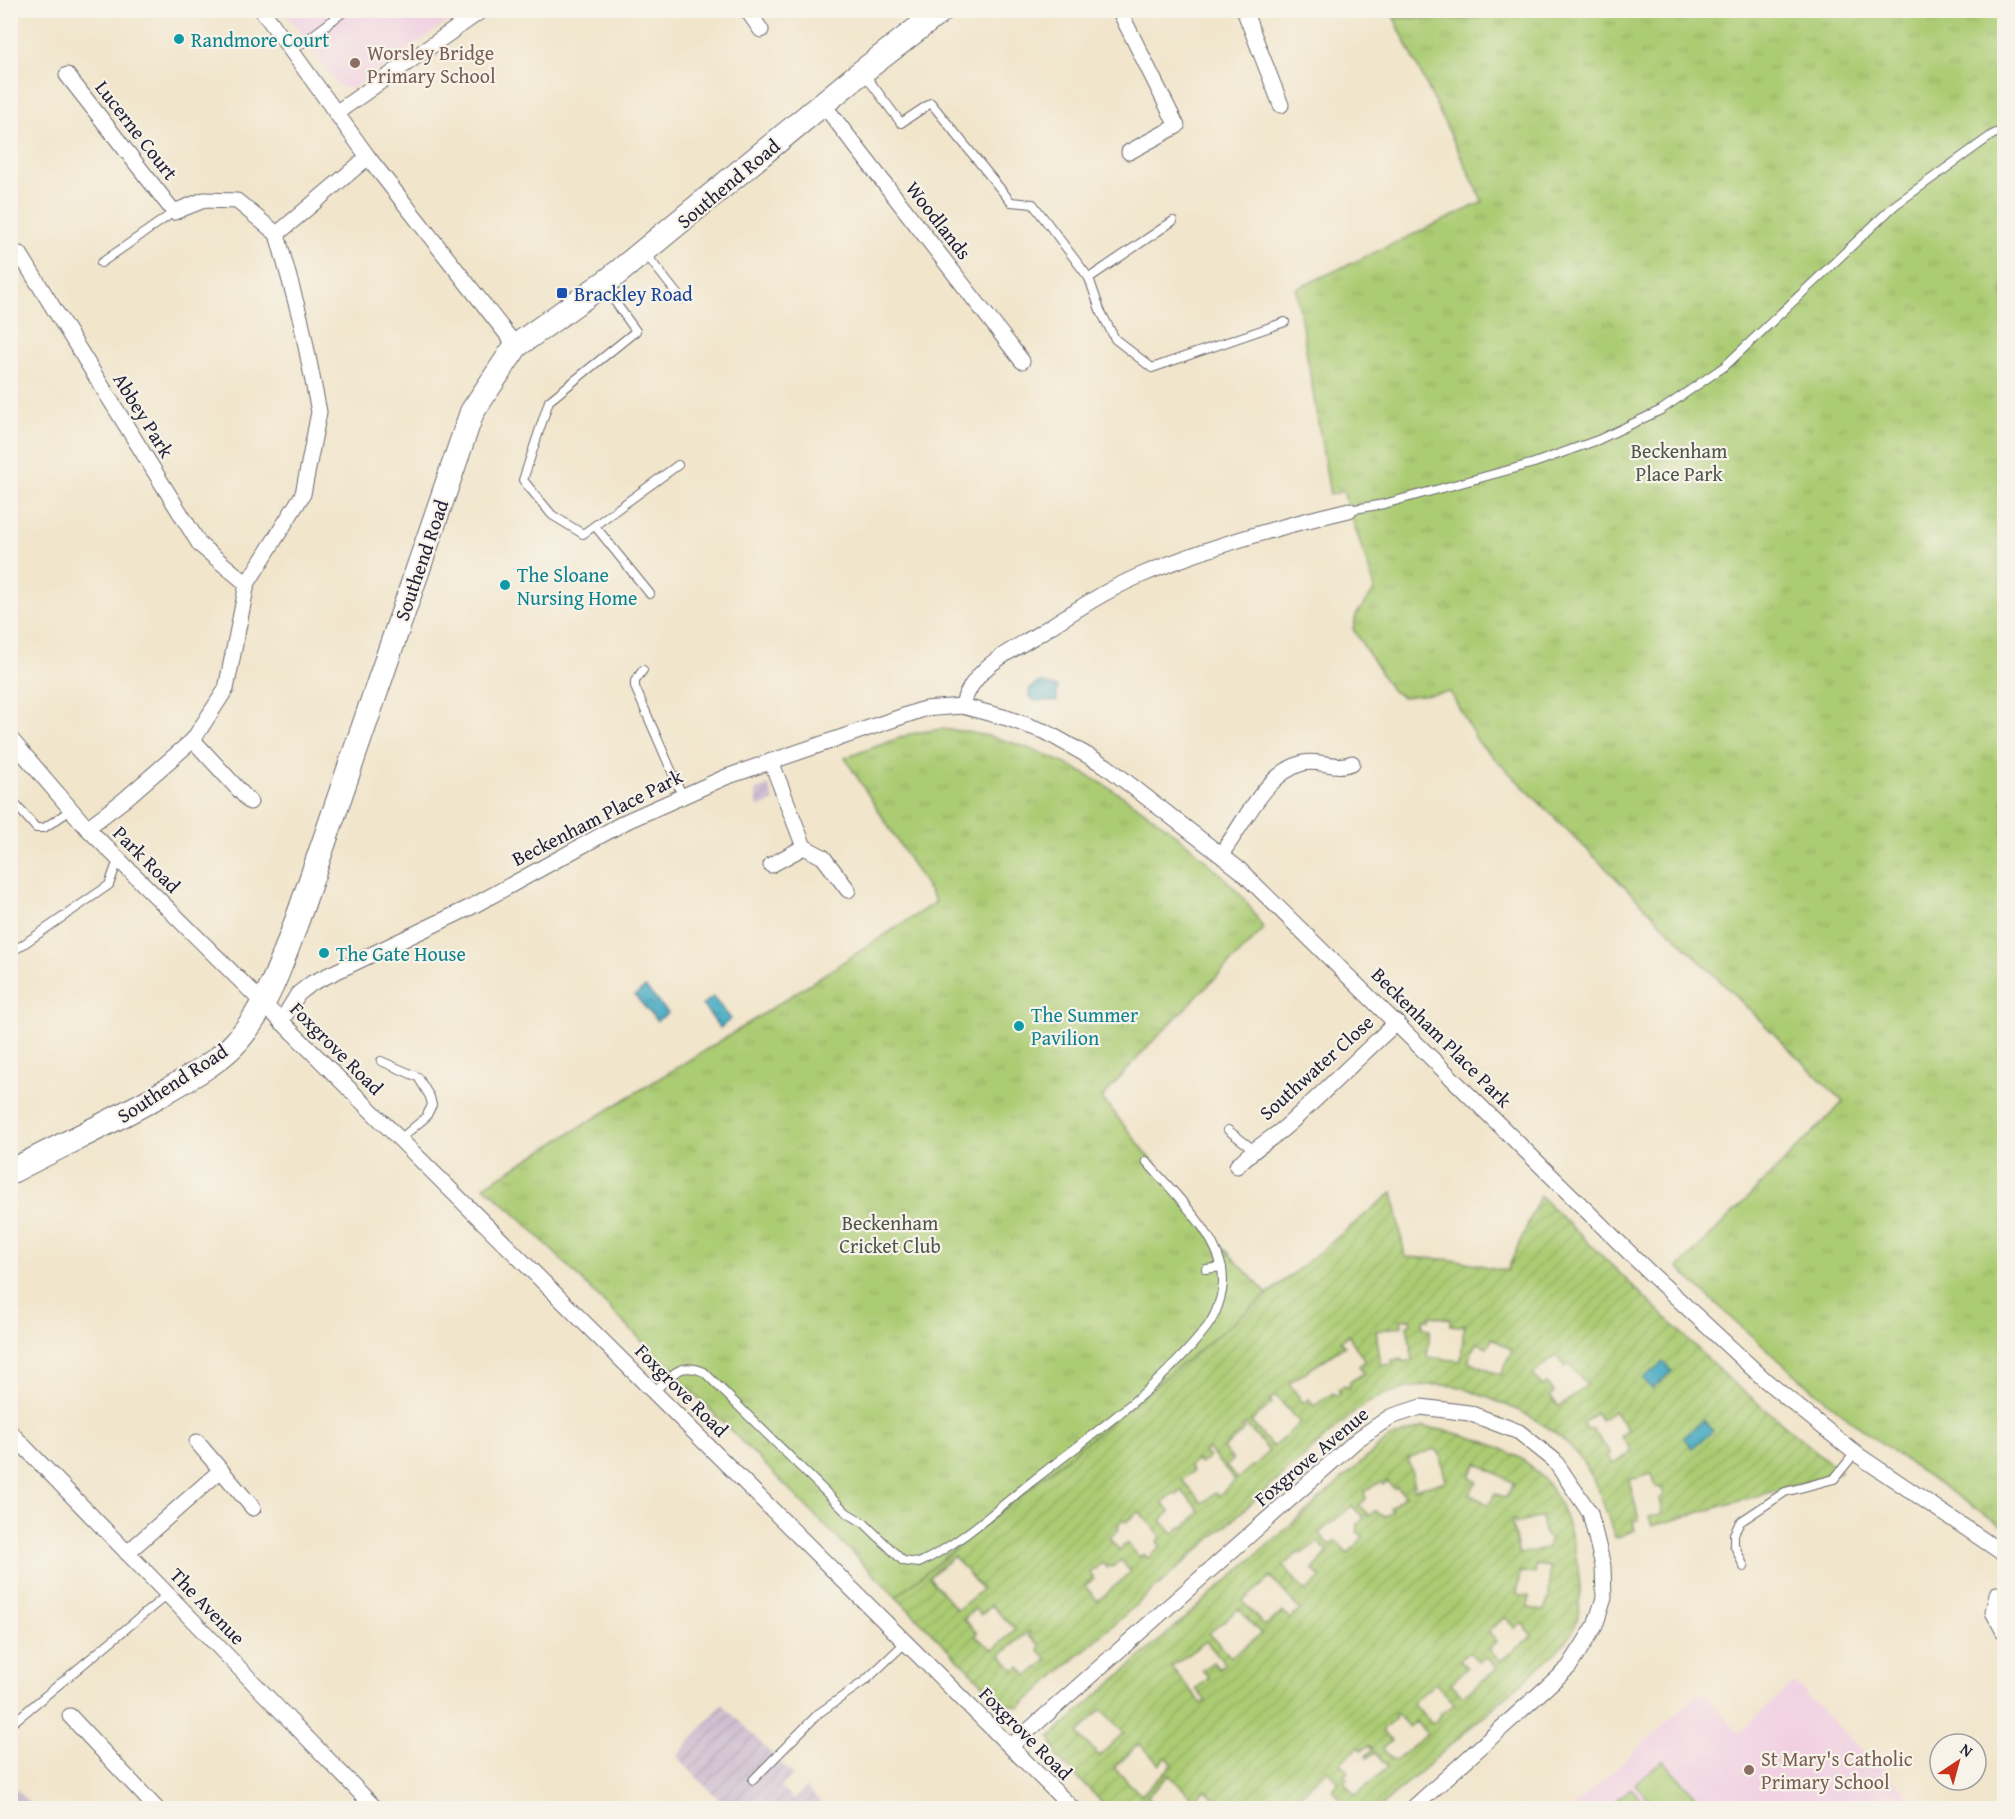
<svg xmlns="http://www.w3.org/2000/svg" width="2015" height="1819" font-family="'Gentium Book Plus',serif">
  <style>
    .built { fill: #f1d0e2 }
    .industrial { fill: url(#industrial-furrows) }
    .railway { fill: #cebed0 }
    .grass { fill: #accc73; stroke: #677757; stroke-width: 1.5 }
    .park { fill: url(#park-tufts); stroke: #677757; stroke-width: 1.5 }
    .garden { fill: url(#garden-furrows); stroke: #677757; stroke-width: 1.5; fill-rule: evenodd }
    .water { fill: url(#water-ripples); stroke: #32667e; stroke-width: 1.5 }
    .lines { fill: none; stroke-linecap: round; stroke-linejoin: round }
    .service-casing { stroke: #6a666d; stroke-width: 10 }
    .minor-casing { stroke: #6a666d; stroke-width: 17 }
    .primary-casing { stroke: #6a666d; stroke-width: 26 }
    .service { stroke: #fff; stroke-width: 8 }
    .minor { stroke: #fff; stroke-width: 15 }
    .primary { stroke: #fff; stroke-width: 24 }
    .culture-dot { fill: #0f9aa8; stroke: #f7f3e8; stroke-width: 2 }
    .education-dot { fill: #8d6e63; stroke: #f7f3e8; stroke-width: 2 }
    .transit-dot { fill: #1a4fb4; stroke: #f7f3e8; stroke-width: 2 }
    .labels { text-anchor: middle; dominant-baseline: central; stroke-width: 4.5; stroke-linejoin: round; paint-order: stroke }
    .culture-label { font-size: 20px; fill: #0d838f; stroke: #f7f3e8; text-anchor: start }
    .education-label { font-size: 20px; fill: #785e54; stroke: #f7f3e8; text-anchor: start }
    .street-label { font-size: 20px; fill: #22223b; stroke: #f7f3e8 }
    .transit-label { font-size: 20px; fill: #164399; stroke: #f7f3e8; text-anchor: start }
    .park-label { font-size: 20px; fill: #4b554c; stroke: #f7f3e8 }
  </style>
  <defs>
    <pattern id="industrial-furrows" width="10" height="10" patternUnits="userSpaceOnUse" patternTransform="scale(1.5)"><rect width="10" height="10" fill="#cebed0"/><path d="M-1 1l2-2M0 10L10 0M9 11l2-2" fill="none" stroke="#b1a3b4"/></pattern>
    <pattern id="park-tufts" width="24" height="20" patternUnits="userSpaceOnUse" patternTransform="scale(1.5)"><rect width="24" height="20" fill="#accc73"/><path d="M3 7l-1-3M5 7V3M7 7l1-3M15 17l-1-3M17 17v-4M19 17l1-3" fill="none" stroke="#94af64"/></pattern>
    <pattern id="garden-furrows" width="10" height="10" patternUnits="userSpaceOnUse" patternTransform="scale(1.5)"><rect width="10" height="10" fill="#accc73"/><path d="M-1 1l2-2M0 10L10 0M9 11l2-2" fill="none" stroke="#94af64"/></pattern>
    <pattern id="water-ripples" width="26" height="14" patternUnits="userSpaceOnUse" patternTransform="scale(1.5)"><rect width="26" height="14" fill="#42a9c1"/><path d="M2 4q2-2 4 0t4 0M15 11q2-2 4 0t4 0" fill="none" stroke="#37899e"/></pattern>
  </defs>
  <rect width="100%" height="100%" fill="#f7f3e8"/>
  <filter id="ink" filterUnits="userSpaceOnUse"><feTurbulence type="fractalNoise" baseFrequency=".0167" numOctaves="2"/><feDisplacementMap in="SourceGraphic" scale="12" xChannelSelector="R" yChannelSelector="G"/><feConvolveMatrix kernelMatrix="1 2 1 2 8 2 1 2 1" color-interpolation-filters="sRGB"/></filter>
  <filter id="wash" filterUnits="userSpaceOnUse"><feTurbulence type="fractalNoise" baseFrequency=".008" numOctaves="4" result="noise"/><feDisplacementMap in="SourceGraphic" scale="24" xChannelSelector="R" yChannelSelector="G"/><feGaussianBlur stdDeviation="1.35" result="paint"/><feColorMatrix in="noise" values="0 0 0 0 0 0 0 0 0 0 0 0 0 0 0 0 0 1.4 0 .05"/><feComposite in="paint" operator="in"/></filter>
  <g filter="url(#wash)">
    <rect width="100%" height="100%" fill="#f1e5cb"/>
    <g class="built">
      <path d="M284,11H463L351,89L338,86Z"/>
      <path d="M1794,1683L1922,1808H1571L1702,1691L1738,1732Z"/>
    </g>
    <g class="industrial">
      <path d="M769,785L774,801L758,808L755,791Z"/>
      <path d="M722,1704L793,1775L781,1787L794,1800L806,1788L826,1808H728L704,1785L677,1757Z"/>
    </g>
    <path class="railway" d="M11,1784L35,1808H11Z"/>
    <g class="grass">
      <path d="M1663,1760L1706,1808H1657L1635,1784Z"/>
      <path d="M1631,1788L1649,1808H1608Z"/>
    </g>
    <g class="park">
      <path d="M1553,10L2004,11V1527C1946,1489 1887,1450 1832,1405C1779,1362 1728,1315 1678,1268L1843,1102L1478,742L1450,692L1403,697L1391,690L1353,629L1356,615L1374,591V585L1343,491L1330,495L1296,289L1483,202L1394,18L1464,19Z"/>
      <path d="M940,729C1049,735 1164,814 1237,891C1248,902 1255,916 1264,929L1150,1044L1102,1098L1219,1243L1268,1295L896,1597L520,1218L484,1186L738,1030L936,902L845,758L910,734Z"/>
    </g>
    <g class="garden">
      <path d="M1389,11H1553L1464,19L1394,18Z"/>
      <path d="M1393,1192L1405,1257L1457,1260L1507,1271L1540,1196L1729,1379L1841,1472L1652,1526L1649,1517L1663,1513L1660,1499L1664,1495L1662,1488L1656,1487L1652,1474L1629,1480L1639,1520L1633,1521L1635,1530L1615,1538C1606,1512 1599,1485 1583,1462C1559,1429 1524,1411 1486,1397C1476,1394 1466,1388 1456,1386C1422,1381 1382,1391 1356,1411L1020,1707L1002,1703L896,1597ZM1431,1316L1450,1319V1325L1460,1326L1464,1324L1461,1361L1427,1357L1430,1329L1423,1328L1424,1319H1430ZM1410,1319L1411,1324L1407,1325L1413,1360L1403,1362L1402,1358L1392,1360L1393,1364L1381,1365L1376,1331L1402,1326L1401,1320ZM1348,1335L1365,1361L1359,1366L1364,1373L1350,1382L1349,1388L1344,1386L1338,1389L1340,1392L1337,1396L1333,1393L1314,1406L1309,1399L1303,1403L1289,1383L1345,1346L1341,1341ZM1492,1338L1512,1350L1501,1375L1468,1361L1476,1343L1487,1347ZM1556,1356L1565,1367L1569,1364L1587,1385L1559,1407L1550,1396L1554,1392L1546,1383L1542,1386L1533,1374ZM1275,1395L1300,1423L1273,1447L1251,1422L1272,1403L1270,1400ZM1614,1411L1628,1430L1621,1436L1632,1451L1613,1464L1607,1457L1611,1454L1592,1428L1589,1430L1583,1423L1596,1413L1601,1420ZM1246,1425L1269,1451L1254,1467L1252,1466L1237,1479L1226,1466L1233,1460L1223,1449L1245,1430L1242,1427ZM1208,1449L1235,1481L1218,1496L1215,1493L1202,1503L1182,1480L1193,1471L1190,1466L1197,1460L1200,1464L1209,1457L1204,1452ZM1182,1491L1200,1511L1184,1528L1182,1526L1173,1534L1161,1520L1170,1512L1162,1503L1174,1493L1177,1495ZM1139,1511L1161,1537L1157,1542L1161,1547L1148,1558L1144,1554L1139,1557L1127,1543L1119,1550L1109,1538L1119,1529L1118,1525L1123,1520L1126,1522ZM954,1556L982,1590L957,1610L929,1577ZM1121,1560L1131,1572L1098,1601L1085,1586L1094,1579L1090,1573L1102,1563L1107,1568L1110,1565L1112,1567ZM991,1605L1015,1629L994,1650L975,1636L977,1633L964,1619L975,1609L981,1615ZM1029,1631L1031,1634L1028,1636L1040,1645L1039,1650L1047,1660L1028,1676L1020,1667L1015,1671L1001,1655Z"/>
      <path d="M1424,1427C1458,1432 1490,1441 1520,1458C1534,1467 1550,1484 1557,1499C1574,1529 1590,1601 1572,1633C1568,1641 1560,1647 1554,1654L1379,1808H1336L1343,1802L1332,1789L1339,1783L1327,1770L1300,1795L1311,1808H1205L1215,1799L1205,1789L1194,1800L1169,1775L1147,1797L1158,1808H1108L1058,1758L1050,1737L1388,1439ZM1434,1449L1439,1452L1446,1481L1413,1489L1412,1486L1415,1485L1408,1459ZM1477,1463L1514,1483L1506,1498L1495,1493L1489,1505L1470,1494L1477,1481L1469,1476ZM1387,1481L1394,1489L1397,1487L1405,1496L1390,1508L1392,1511L1385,1517L1375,1511L1369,1516L1359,1505L1366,1499L1364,1491L1380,1482L1383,1485ZM1352,1506L1364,1518L1357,1525L1359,1528L1357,1531L1362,1537L1348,1554L1336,1541L1330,1545L1319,1533ZM1541,1517L1545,1536L1549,1537L1548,1548L1519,1554L1511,1521L1515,1520V1524ZM1318,1542L1328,1552L1313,1570L1321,1578L1306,1592L1283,1566L1299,1552L1301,1554ZM1536,1565L1550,1567L1549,1597L1544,1610L1528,1608L1529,1596L1517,1594L1520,1572L1535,1574ZM1271,1577L1300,1610L1290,1619L1283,1612L1264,1626L1243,1601ZM1239,1609L1261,1634L1231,1657L1209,1633ZM1505,1617L1515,1629L1522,1623L1532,1636L1500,1661L1489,1649L1497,1642L1488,1632ZM1206,1641L1225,1664L1219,1669L1213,1662L1202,1670L1209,1678L1196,1689L1206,1701L1202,1704L1171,1667ZM1469,1652L1479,1662L1486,1656L1497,1669L1463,1696L1451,1683L1467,1668L1460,1660ZM1435,1683L1455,1704L1440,1714L1441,1716L1432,1724L1412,1703ZM1101,1709L1124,1733L1099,1756L1078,1734ZM1396,1713L1409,1727L1416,1721L1427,1734L1394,1761L1382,1748L1391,1740L1382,1731L1396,1718L1394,1715ZM1139,1744L1159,1764L1166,1757L1173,1764L1141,1795L1114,1768ZM1369,1745L1373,1749L1366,1756L1367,1758L1375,1752L1388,1767L1356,1795L1344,1782L1347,1779L1344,1775L1348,1772L1340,1763L1359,1747L1362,1751Z"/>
    </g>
    <g class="water">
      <path d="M1039,682L1057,687V701H1034L1029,695L1030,688Z"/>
      <path d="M645,987L668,1013L657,1021L635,996Z"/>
      <path d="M713,997L731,1019L720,1028L702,1005Z"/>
      <path d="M1663,1362L1672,1371L1652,1389L1643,1379Z"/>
      <path d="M1704,1420L1713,1431L1692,1448L1683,1437Z"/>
    </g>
  </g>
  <g filter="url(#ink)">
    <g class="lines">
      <g class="service-casing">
        <g id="service">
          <path d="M292,51L346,10"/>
          <path d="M865,75L901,123L931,103L1011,202L1033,204L1089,278L1173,221"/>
          <path d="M645,253L681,299"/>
          <path d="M101,263L174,212"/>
          <path d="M1089,278L1100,310L1115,339L1152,368L1285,322"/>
          <path d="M605,288L636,331L549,401L523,480L552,515L583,534L678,465"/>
          <path d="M1349,510L1384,504L1534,463L1598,440L1661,410L1725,366L1895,205L1992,135L2004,129"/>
          <path d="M595,526L650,594"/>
          <path d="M643,670L635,681V687L682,795"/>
          <path d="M10,798L36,828H44L71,810"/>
          <path d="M18,948L109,885L118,860"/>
          <path d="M381,1061L418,1077L430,1097L432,1105L426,1117L400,1139"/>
          <path d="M1228,1130L1253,1149"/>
          <path d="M1206,1269L1222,1267"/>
          <path d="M654,1392C671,1376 679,1361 704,1372L847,1513L864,1523L903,1561L919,1563C959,1544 995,1511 1030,1483C1089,1437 1161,1387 1207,1327C1216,1315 1223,1295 1223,1280C1223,1237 1172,1192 1146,1161"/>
          <path d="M1744,1567L1734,1544V1534L1740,1522L1785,1492L1834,1479L1855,1453"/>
          <path d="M10,1725L168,1594"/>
          <path d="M753,1780L819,1713L866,1680L905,1643"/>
        </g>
      </g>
      <g class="minor-casing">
        <g id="minor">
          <path d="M262,10L368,157L516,346"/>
          <path d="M747,10L761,30"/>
          <path d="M1119,10L1177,126L1129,152"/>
          <path d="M1244,10L1281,105"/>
          <path d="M67,75L174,212L204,200L237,201L277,234L301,321L319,412L303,494L247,584L226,689L193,740L124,800L87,828"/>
          <path d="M823,104L1022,361"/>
          <path d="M336,113L482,10"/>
          <path d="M277,234L368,157"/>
          <path d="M20,254L200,545L247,584"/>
          <path d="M962,706C974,666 1007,654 1040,633C1072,613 1104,591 1139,576C1207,547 1277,527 1349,510"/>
          <path d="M10,738L87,828L1072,1808"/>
          <path d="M193,740L250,802"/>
          <path d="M771,761L804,847L823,857L848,890"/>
          <path d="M1221,854C1244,824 1265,773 1303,763C1320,759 1336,770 1352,763"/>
          <path d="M771,865L804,847"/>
          <path d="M281,1022L298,994L312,983L471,907L627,821L726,777L924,709L962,706L1007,718L1046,732L1106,766L1240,870L1649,1272L1765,1380L1855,1453L2004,1554"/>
          <path d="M1237,1166C1253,1148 1273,1139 1290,1123C1326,1090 1361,1055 1397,1022"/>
          <path d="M10,1432L375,1808"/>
          <path d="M197,1442L253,1508"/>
          <path d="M127,1553L221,1470"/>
          <path d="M1997,1594L1993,1612L2004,1632"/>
          <path d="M70,1716L156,1808"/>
          <path d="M1011,1746L1358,1439L1390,1417L1421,1407L1469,1413L1519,1432L1554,1460L1590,1513L1603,1566L1604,1598L1595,1626L1569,1667L1413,1808"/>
        </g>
      </g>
      <g class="primary-casing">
        <path id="primary" d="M10,1172C63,1144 117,1120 168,1090C192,1076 220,1061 238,1040C270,1003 285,953 301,909L472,412L516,346L610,279L854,78L942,10"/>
      </g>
      <use href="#service" class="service"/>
      <use href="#minor" class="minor"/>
      <use href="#primary" class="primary"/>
    </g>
  </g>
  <g class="culture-dot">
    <circle cx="179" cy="39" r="6"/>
    <circle cx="505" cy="585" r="6"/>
    <circle cx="324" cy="953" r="6"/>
    <circle cx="1019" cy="1026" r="6"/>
  </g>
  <g class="education-dot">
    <circle cx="355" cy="63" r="6"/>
    <circle cx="1749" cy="1770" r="6"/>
  </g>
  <rect class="transit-dot" x="556" y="287" width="12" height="12" rx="3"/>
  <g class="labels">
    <g class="culture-label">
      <text x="191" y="39">Randmore Court</text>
      <text x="517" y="574">The Sloane<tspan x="517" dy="23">Nursing Home</tspan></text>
      <text x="336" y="953">The Gate House</text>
      <text x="1031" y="1014">The Summer<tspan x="1031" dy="23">Pavilion</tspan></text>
    </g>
    <g class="education-label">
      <text x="367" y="52">Worsley Bridge<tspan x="367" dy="23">Primary School</tspan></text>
      <text x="1761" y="1758">St Mary's Catholic<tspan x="1761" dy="23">Primary School</tspan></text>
    </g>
    <g class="street-label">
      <text transform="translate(137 130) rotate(52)">Lucerne Court</text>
      <text transform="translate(728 183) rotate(-40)">Southend Road</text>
      <text transform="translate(939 220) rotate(52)">Woodlands</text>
      <text transform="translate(144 415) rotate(58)">Abbey Park</text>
      <text transform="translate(421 560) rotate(-71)">Southend Road</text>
      <text transform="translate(597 817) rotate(-27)">Beckenham Place Park</text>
      <text transform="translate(147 859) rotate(45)">Park Road</text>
      <text transform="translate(1442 1037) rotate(45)">Beckenham Place Park</text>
      <text transform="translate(337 1048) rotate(45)">Foxgrove Road</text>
      <text transform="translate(1316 1067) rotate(-42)">Southwater Close</text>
      <text transform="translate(172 1083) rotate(-33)">Southend Road</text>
      <text transform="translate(682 1390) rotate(45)">Foxgrove Road</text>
      <text transform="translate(1311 1456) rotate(-40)">Foxgrove Avenue</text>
      <text transform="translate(208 1606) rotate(46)">The Avenue</text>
      <text transform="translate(1026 1733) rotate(45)">Foxgrove Road</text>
    </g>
    <g class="transit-label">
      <text x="574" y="293">Brackley Road</text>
    </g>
    <g class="park-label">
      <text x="1679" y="450">Beckenham<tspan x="1679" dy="23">Place Park</tspan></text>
      <text x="890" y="1222">Beckenham<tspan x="890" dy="23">Cricket Club</tspan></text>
    </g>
  </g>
  <rect width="2015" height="1819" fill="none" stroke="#f7f3e8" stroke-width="36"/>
  <g transform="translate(1958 1762) rotate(36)"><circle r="28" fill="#f7f3e8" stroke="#a29fa3" stroke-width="1.5"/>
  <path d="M0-4.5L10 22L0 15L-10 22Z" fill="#c8321e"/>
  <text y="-9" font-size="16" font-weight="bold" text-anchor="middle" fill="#22223b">N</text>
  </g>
</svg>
